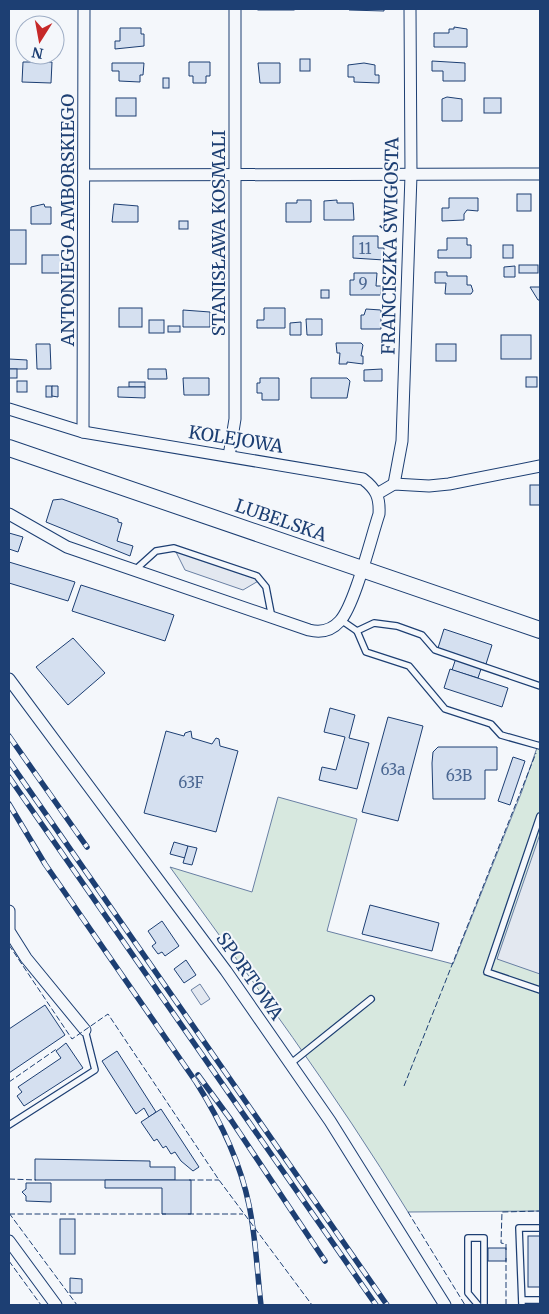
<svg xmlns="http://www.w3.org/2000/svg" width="549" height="1314" font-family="Merriweather,serif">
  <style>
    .green { fill: #d7e8df; stroke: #687fa3 }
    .parking { fill: #e3e8f0; stroke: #687fa3 }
    .building { fill: #d5e0f0; stroke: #1d3f73 }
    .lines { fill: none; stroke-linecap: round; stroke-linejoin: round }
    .lane-casing { stroke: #1d3f73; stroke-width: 8 }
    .street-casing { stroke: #1d3f73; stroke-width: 13 }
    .secondary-casing { stroke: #1d3f73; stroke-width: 18 }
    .lane { stroke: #f4f7fb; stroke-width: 5.5 }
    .street { stroke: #f4f7fb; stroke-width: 11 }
    .secondary { stroke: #f4f7fb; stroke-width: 16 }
    .rail-casing { stroke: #1d3f73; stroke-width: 5.5 }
    .rail { stroke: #f4f7fb; stroke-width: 4; stroke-dasharray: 11; stroke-linecap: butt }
    .fence { stroke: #1d3f73; stroke-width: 1; stroke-dasharray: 6 2.5; stroke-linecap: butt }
    .labels { text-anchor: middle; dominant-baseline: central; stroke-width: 4; stroke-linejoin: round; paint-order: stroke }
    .number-label { font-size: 15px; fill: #4b6792 }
    .street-label { font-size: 18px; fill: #1d3f73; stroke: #f4f7fb }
  </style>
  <rect width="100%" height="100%" fill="#f4f7fb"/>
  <path class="green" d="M540,739V1211L408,1212C336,1093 252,981 170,867L252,892L278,797L357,819L327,931L453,964L522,791Z"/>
  <g class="parking">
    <path d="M174,548L260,580L243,590L185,570Z"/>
    <path d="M540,834V974L497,959Z"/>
    <path d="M200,984L210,999L201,1005L191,990Z"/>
  </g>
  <g class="building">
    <rect x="258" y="9" width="36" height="1"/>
    <path d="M349,9H384V11L349,10Z"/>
    <path d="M454,27L467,29V47H434V33H449V29H454Z"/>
    <path d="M120,28H141V34H144V46L115,49V41H120Z"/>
    <rect x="300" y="59" width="10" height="12"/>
    <path d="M432,61L465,63V81H443V71H432Z"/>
    <path d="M23,62H52L51,83L22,82Z"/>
    <path d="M189,62H210V76H206V83H193V76H189Z"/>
    <path d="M112,63H144L143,75H140V82L119,81V71H112Z"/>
    <path d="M258,63H280V83H260Z"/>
    <path d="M364,63L375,65V75H379V83L354,82V77H348V65Z"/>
    <rect x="163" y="78" width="6" height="10"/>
    <path d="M447,97L462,99V121H442V99Z"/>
    <rect x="116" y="98" width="20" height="18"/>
    <rect x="484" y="98" width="17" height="15"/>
    <rect x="517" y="194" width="14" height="17"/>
    <path d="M449,198H478V211L467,210L464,214V220L442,221V208H449Z"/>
    <path d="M297,200H311V222H286V203H297Z"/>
    <path d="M337,200V203H353L354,220H324V201Z"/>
    <path d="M44,204L45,207H51V224H31V207Z"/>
    <path d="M114,204L138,206V222H112Z"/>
    <rect x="179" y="221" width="9" height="8"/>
    <rect x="9" y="230" width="17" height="34"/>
    <path d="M353,236H378V248H384V260L353,258Z"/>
    <path d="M447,238H467V245H471V258H438V250H447Z"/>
    <rect x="503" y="245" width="10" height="13"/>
    <rect x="42" y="255" width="20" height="18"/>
    <rect x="519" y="265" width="19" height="8"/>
    <path d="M515,266V277H504V267Z"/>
    <path d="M435,272H447V276H467V285H471L473,291L471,294H445L446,283H435Z"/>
    <path d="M354,273H377L376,286H381V295H350V280H354Z"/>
    <path d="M530,287H540V300H538Z"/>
    <rect x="321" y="290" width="8" height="8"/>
    <rect x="119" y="308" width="23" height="19"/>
    <path d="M264,308H285V328H257V320H264Z"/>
    <path d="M366,309L381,310V329H361V315H364Z"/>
    <path d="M183,310L210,312V327H183Z"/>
    <path d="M306,319H322V335H307Z"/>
    <rect x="149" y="320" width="15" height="13"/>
    <path d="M301,322V335H290V323Z"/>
    <rect x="168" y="326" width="12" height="6"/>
    <rect x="501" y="335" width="30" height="24"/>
    <path d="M336,343H361L363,345L361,356H363V364L347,362V364H339L340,353H337Z"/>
    <path d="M36,344H50L51,369H37Z"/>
    <rect x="436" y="344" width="20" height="17"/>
    <path d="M9,359L27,360V369H9Z"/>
    <rect x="9" y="369" width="8" height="9"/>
    <path d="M148,369H166L167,379H148Z"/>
    <path d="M382,369V381H364V370Z"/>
    <rect x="526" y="377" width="11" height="10"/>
    <path d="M183,378H209V395H184Z"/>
    <path d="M260,378H279V400H262V393H257V383H260Z"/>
    <path d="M311,378H347L350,381L347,398H311Z"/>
    <rect x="17" y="381" width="10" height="11"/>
    <rect x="129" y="382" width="16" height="5"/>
    <rect x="46" y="386" width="6" height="11"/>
    <path d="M52,386H58V397L52,396Z"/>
    <path d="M118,387H145V398L118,397Z"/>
    <rect x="530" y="485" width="10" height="20"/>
    <path d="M62,499L118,519V522L122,523L117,541L133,546L130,556L46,522L53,500Z"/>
    <path d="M9,533L23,537L18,552L9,549Z"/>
    <path d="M9,562L75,582L68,601L9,583Z"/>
    <path d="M81,585L174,615L165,641L72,611Z"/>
    <path d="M444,629L492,645L486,664L483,663L478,678L452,670L457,655L438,648Z"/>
    <path d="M73,638L105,673L68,705L36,667Z"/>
    <path d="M450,669L508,688L502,707L444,688Z"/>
    <path d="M330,708L355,715L349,738L369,743L357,789L319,780L322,767L336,770L345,737L324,732Z"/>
    <path d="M388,717L423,726L398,821L362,812Z"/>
    <path d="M166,731L184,736L185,733L191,731L192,738L212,744L216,738L219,739L220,746L238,751L216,832L144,813Z"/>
    <path d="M438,747H497V770H485V799H433L432,763L433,752Z"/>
    <path d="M513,757L525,761L510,805L498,801Z"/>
    <path d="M174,842L188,846L185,858L170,854Z"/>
    <path d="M188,846L197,848L192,865L183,863Z"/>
    <path d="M370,905L439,923L432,951L362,934Z"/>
    <path d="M162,921L179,946L165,956L162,952L158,954L152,946L156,943L148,931Z"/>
    <path d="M186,960L196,975L184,983L174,969Z"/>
    <path d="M45,1005L65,1035L9,1073V1029Z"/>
    <path d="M66,1043L83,1068L24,1106L17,1096L22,1092L18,1087L61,1058L56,1051Z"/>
    <path d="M117,1051L156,1112L149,1117L144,1108L136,1114L102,1061Z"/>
    <path d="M161,1109L199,1167L193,1171L181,1161L175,1152L171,1154L166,1146L163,1148L157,1139L154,1141L141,1122Z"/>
    <path d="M35,1159L150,1161V1167H175V1180H35Z"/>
    <path d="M105,1180H191V1214H162V1188H105Z"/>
    <path d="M26,1183H51V1202L26,1201V1196L22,1192L26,1189Z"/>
    <rect x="60" y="1219" width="15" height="35"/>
    <rect x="528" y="1236" width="12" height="51"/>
    <rect x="488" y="1248" width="18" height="13"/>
    <path d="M70,1278L82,1279V1293H70Z"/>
  </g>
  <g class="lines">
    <g class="lane-casing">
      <g id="lane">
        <path d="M135,570L156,551L174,548L257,576L266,587L272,618"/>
        <path d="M341,620L357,631L374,623L397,626L422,635L435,650L540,686"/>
        <path d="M357,631L366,652L409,666L445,709L491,724L501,735L540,746"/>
        <path d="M540,816L487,972L540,990"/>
        <path d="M290,1064L371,999"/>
        <path d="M9,1125L95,1070L85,1030"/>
        <path d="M522,1300H540"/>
        <path d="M478,1305L468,1293V1238H484V1305"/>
        <path d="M522,1305L519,1228H540"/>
      </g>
    </g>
    <g class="street-casing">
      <g id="street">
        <path d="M84,175L540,174"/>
        <path d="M9,409L83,432L363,479C376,489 380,497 379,514C371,538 355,604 340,621C332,630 321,633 309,630L67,547L9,514"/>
        <path d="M83,432L84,9"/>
        <path d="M229,456L235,419V9"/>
        <path d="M394,484L402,441L411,175L410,9"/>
        <path d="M377,494L394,484L429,486L449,484L540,466"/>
        <path d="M9,679L226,971L330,1121L445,1305"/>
        <path d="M9,911V931L26,958L85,1030"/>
        <path d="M9,1241L56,1305"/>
      </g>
    </g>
    <g class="secondary-casing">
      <path id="secondary" d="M9,448L540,630"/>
    </g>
    <use href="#lane" class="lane"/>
    <use href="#street" class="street"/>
    <use href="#secondary" class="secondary"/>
    <g class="rail-casing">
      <g id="rail">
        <path d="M9,736L87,847"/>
        <path d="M9,761L387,1305"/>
        <path d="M9,777L376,1305"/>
        <path d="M9,804L45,864L196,1082C220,1120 240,1161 249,1205C256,1238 257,1272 261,1305"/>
        <path d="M198,1075L231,1120L325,1261"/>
      </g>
    </g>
    <use href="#rail" class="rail"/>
    <g class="fence">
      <path d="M9,945L72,1039L108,1014L219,1180L312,1305"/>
      <path d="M9,1082L58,1048"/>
      <path d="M404,1086L536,753"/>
      <path d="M9,1179L36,1180"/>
      <path d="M189,1180H219"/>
      <path d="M408,1212L465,1305"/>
      <path d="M9,1213L77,1305"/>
      <path d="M9,1214H166"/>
      <path d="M188,1214H243"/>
      <path d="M506,1250V1244L501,1243L502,1212L540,1211"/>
      <path d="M9,1261L41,1305"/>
      <path d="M506,1305V1258"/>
    </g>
  </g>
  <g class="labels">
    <g class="number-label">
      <text x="365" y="248">11</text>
      <text x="363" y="283">9</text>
      <text x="393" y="769">63a</text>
      <text x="459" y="775">63B</text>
      <text x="191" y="782">63F</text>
    </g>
    <g class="street-label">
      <text transform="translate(67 220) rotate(-90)">ANTONIEGO AMBORSKIEGO</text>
      <text transform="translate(218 233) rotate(-90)">STANISŁAWA KOSMALI</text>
      <text transform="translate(390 246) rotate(-89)">FRANCISZKA ŚWIGOSTA</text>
      <text transform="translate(236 439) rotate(9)">KOLEJOWA</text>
      <text transform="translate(281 520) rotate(19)">LUBELSKA</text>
      <text transform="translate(250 976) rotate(55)">SPORTOWA</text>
    </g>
  </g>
  <rect width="549" height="1314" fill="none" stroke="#1d3f73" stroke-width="20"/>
  <g transform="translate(40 40) rotate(191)"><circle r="24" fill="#f4f7fb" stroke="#9eadc5"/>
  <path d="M0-4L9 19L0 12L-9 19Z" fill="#c62828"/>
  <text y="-8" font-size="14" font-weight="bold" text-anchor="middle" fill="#1d3f73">N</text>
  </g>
</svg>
